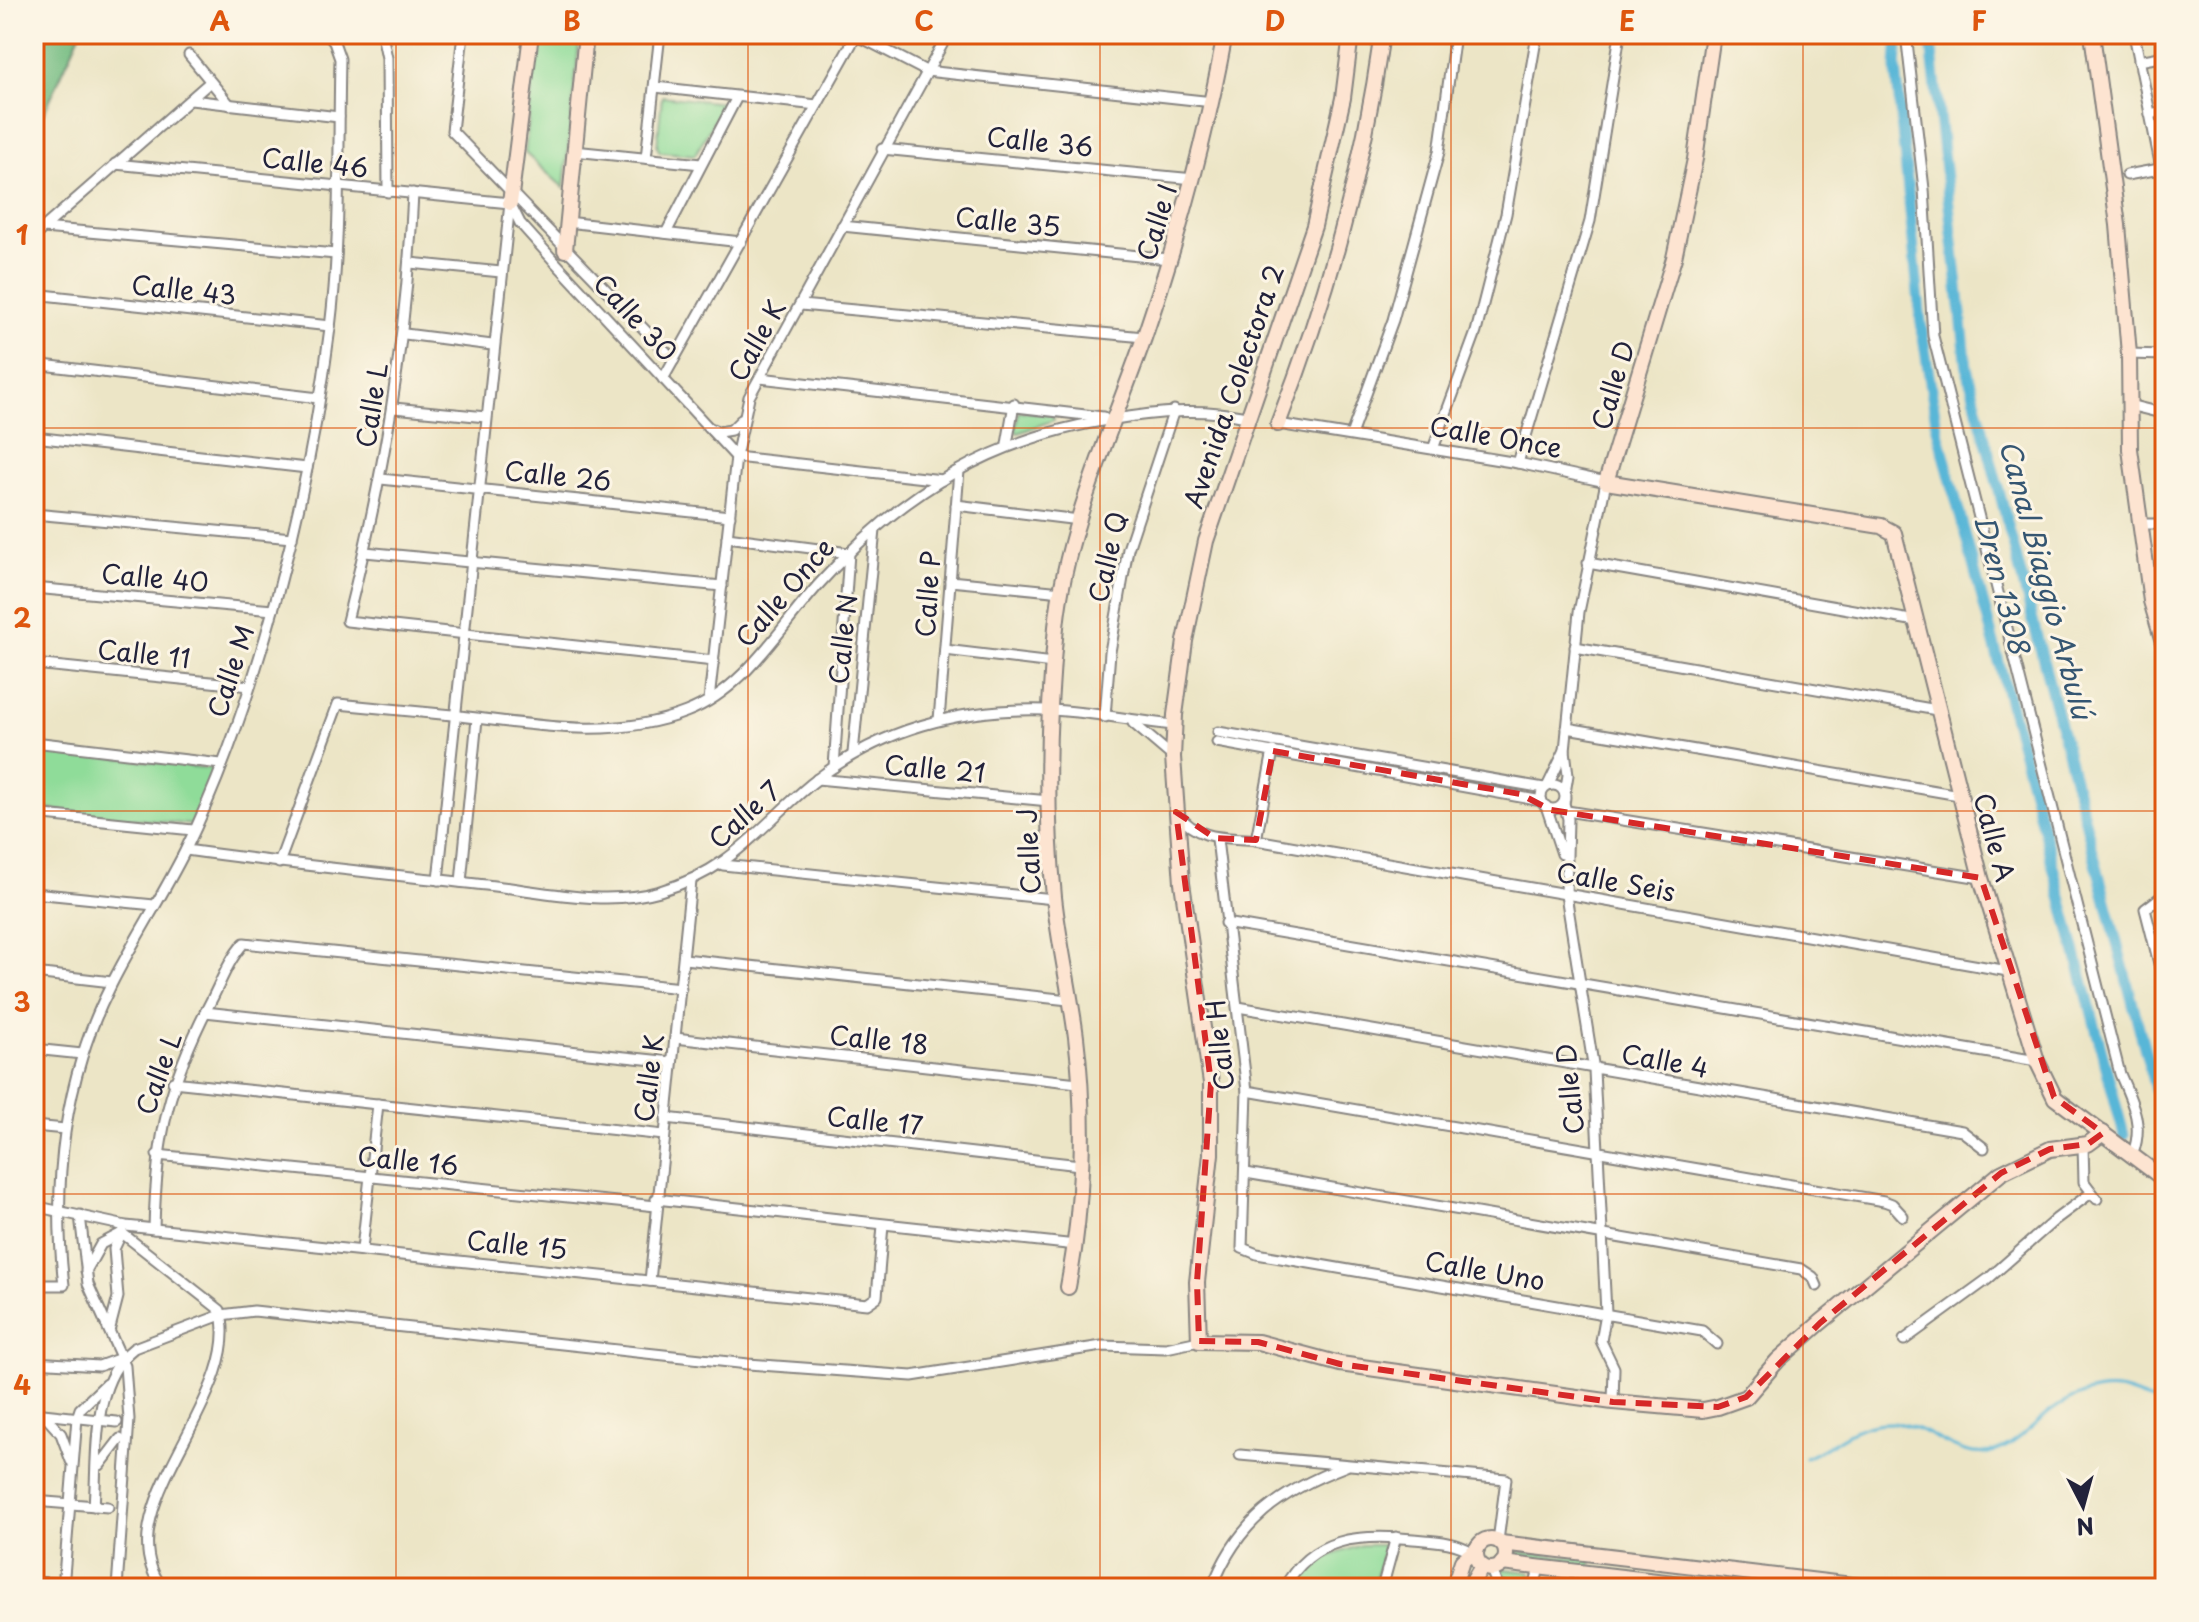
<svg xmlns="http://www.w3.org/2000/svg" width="2199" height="1622" font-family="'Playpen Sans',sans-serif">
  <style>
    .green { fill: #8fdc99; stroke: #587f6a; stroke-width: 2 }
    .forest { fill: #73bc81; stroke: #4a6f5e; stroke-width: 2 }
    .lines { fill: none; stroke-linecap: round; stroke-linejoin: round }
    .stream { stroke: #59b6d7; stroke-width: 3 }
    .canal { stroke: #59b6d7; stroke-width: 11 }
    .street-casing { stroke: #878480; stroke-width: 13 }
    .secondary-casing { stroke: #878480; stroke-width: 18 }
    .street { stroke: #fff; stroke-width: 9 }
    .secondary { stroke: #fde4d1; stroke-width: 14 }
    .marked { fill: none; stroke: #d62828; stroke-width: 6; stroke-dasharray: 16 10; stroke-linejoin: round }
    .grid { fill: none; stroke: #de560e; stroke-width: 2; stroke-opacity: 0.55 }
    .labels { text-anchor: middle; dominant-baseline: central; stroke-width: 6; stroke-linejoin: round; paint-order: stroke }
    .street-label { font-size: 26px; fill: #22223b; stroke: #fcf5e5 }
    .water-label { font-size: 28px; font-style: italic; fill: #355672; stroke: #fcf5e5 }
    .neatline { fill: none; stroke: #de560e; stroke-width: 3 }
    .grid-label { font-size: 26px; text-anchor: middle; font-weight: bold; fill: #de560e }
  </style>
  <rect width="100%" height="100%" fill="#fcf5e5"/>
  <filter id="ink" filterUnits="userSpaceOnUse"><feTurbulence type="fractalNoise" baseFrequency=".0125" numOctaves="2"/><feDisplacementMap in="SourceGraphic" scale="16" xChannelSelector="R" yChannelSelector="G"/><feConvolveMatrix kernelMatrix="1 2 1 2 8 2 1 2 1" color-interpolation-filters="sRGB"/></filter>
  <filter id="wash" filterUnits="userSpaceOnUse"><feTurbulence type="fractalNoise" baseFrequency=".006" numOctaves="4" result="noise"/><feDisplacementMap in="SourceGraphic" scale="32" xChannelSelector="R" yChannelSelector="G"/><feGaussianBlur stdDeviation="1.8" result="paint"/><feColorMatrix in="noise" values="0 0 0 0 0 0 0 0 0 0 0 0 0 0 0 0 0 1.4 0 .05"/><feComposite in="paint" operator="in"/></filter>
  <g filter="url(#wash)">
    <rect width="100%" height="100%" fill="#ece5c6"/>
    <g class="green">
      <path d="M538,34H580L564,188L525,153Z"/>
      <path d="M662,96L724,103L695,155L660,152L657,147Z"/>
      <path d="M1019,411L1052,414L1054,420L1018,433L1015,430Z"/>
      <path d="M34,748L214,769L192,825L34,808Z"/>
      <path d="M1361,1545H1384L1374,1588L1294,1587L1324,1558Z"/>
      <path d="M1508,1551L1592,1559L1590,1568L1508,1557Z"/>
      <path d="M1503,1569L1530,1572L1532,1576L1526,1584L1499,1578L1498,1573Z"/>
    </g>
    <path class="forest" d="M34,34H80L44,113L34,127Z"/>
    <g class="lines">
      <path class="stream" d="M1805,1458C1838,1445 1853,1421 1893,1423C1930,1424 1958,1464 1996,1451C2013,1445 2027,1431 2041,1419C2064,1399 2099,1382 2130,1393C2142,1397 2152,1402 2165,1404"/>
      <g class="canal">
        <path d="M1898,34L1896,68L1921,323L1937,428L2124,1135"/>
        <path d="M1930,34L1967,368L2165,1127"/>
      </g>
    </g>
  </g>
  <g filter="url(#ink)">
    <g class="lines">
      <g class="street-casing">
        <g id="street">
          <path d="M382,34L387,58L388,192"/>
          <path d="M463,34L452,131L674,360"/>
          <path d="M835,34L864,39L926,71L1213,102"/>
          <path d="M1906,34L1924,189L1933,336L2120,1074C2132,1102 2144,1124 2133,1153"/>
          <path d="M2134,34L2161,168"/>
          <path d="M189,55L230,105"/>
          <path d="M2139,61L2165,56"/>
          <path d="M655,87L817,105"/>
          <path d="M191,100L339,117"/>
          <path d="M2150,114L2165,111"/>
          <path d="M882,149L1194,179"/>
          <path d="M574,151L701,164"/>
          <path d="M646,158L660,34"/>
          <path d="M115,164L510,203"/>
          <path d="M2127,175L2165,168"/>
          <path d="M413,193C406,345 384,474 347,621L714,661"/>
          <path d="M510,203L520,223L555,262L736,457L942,480"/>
          <path d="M567,222L741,242"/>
          <path d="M842,226L1169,259"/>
          <path d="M43,228L336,254"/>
          <path d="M666,233L737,97"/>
          <path d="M34,236L210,82"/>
          <path d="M410,263L501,272"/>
          <path d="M34,294L330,326"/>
          <path d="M801,305L1144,337"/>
          <path d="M405,334L492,345"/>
          <path d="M2129,354L2165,355"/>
          <path d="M34,364L319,398"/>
          <path d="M760,378L1103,417"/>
          <path d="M663,379L857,34"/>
          <path d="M2129,405L2165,414"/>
          <path d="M394,408L486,417"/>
          <path d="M1278,424L1518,463L1606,482L1579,612L1565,750L1548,785"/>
          <path d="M710,428L719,432L731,430L741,420"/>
          <path d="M1351,435L1393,320L1439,152L1455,34"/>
          <path d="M34,437L307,468"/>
          <path d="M1007,444L1014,404"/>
          <path d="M1433,449L1476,332L1506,214L1537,34"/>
          <path d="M1518,463L1590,221L1620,34"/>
          <path d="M381,479L730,516"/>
          <path d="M956,505L1079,520"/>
          <path d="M34,514L292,538"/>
          <path d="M2140,524H2165"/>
          <path d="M727,537L849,553L834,767"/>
          <path d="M365,552L722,586"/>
          <path d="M1588,563L1916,621"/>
          <path d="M950,581L1062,592"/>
          <path d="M34,588L273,610"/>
          <path d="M1575,647L1937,710"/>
          <path d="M945,650L1053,663"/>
          <path d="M34,664L250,686"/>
          <path d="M709,700L736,457L749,397L948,34"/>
          <path d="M1105,717L1110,652L1128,549L1174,410"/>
          <path d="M939,720L959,471"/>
          <path d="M1133,723L1173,757"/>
          <path d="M1567,728L1959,795"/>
          <path d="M1218,732L1544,788"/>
          <path d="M34,742L221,764"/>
          <path d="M1217,742L1542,801"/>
          <path d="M853,753L875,530"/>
          <path d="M817,779L1049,801"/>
          <circle cx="1553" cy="797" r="12"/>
          <path d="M1565,793L1568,775L1565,750"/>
          <path d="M1564,803L1568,819L1566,895L1594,1070L1606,1313L1601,1341L1614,1368L1613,1402"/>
          <path d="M1546,806L1562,854"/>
          <path d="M1567,811L1981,878"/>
          <path d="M34,814L193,830"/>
          <path d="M1178,814C1198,841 1226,837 1256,840L2008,971"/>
          <path d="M1217,839L1247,1091L1242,1248L1257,1254L1702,1331L1717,1344"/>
          <path d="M1256,840L1273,751"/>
          <path d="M186,850C285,864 386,874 486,885C542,891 605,907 660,891C732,870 757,829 811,784C878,729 962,707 1048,710C1090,711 1132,721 1174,725"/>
          <path d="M279,863L338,704C376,708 414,711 452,715C529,724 612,741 686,712C746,689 779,628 820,583C904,490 997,435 1121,418C1168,411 1201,408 1247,417"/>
          <path d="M723,865L1054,899"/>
          <path d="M438,880L510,203"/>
          <path d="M461,882L477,719"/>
          <path d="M34,893L154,905"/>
          <path d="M2165,894L2145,909L2165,987"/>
          <path d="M1225,923L2037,1061"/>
          <path d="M684,959L1069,1000"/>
          <path d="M34,973L112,982"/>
          <path d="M1238,1007L1962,1131L1984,1148"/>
          <path d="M205,1012L672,1062"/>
          <path d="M675,1038L1078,1083"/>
          <path d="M34,1049L82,1054"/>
          <path d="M173,1082L664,1135"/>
          <path d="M1247,1091L1884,1201L1892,1204L1903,1216"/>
          <path d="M666,1118L1080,1165"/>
          <path d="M34,1126L65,1129"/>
          <path d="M2083,1145L2084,1182L2097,1199"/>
          <path d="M157,1155L656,1206"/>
          <path d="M1246,1173L1801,1269L1813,1277L1817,1286"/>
          <path d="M656,1199L1076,1245"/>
          <path d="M34,1206L126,1226L867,1304L877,1297L883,1225"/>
          <path d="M80,1215L88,1284L125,1366L129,1419L117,1588"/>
          <path d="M154,1229C156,1135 169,1081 213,997C222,979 230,958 244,943L681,988"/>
          <path d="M362,1249L378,1104"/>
          <path d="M86,1271L101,1244L122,1233L220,1310C246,1396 101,1512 163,1588"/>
          <path d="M650,1281L691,881"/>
          <path d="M34,1285H64C55,1208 59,1131 82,1057C104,982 151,919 185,851C211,798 233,740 251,684C288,568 315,449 330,328C341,239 338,148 340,59L334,42L327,34"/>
          <path d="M110,1328L118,1297L114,1249L122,1232"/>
          <path d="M1904,1340L1988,1279L2056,1219L2091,1193"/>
          <path d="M34,1362L99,1366L121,1358"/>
          <path d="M34,1413L117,1422"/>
          <path d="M43,1414L61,1434L71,1461"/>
          <path d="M1240,1455L1506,1479L1498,1541"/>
          <path d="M100,1465L120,1439"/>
          <path d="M34,1501L108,1507"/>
          <path d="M94,1506C98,1456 90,1382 134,1348L221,1315L254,1311L748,1364L912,1376L1102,1346L1166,1348L1199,1341"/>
          <path d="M1491,1569L1497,1585L1508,1588"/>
          <path d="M34,1582L63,1584"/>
          <path d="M63,1588L77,1418L80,1409L106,1384"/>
          <path d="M1212,1588C1237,1521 1281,1491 1346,1466"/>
          <path d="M1284,1588C1312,1536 1360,1534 1413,1539C1434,1541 1454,1541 1472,1552"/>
          <path d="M1382,1588L1396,1537"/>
          <path d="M1534,1588L1539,1568"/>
        </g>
      </g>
      <g class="secondary-casing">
        <g id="secondary">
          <path d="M1351,34L1343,98L1314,226L1206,541L1185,641L1175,715L1173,757L1182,883L1211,1083V1154L1197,1282L1199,1341L1258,1342L1340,1364L1613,1402L1703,1410L1718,1407L1746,1397L1778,1360L1820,1323L2001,1173L2050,1149L2088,1144L2103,1133"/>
          <path d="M1713,34L1695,159L1674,258L1606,482L1881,526L1894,533L1981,878L2037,1061L2055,1098L2165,1180"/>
          <path d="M2092,34L2118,225L2129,354L2130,449L2151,601L2165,649"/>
          <path d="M510,203L531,34"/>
          <path d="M565,250L586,34"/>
          <path d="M1278,424C1328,295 1363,171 1382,34"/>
          <path d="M1068,1287C1083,1207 1086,1118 1076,1037C1070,990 1059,944 1054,897C1045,807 1047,717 1056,627C1066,527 1111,432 1144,338C1178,239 1206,138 1225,34"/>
          <circle cx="1491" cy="1554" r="15"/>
          <path d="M1501,1543L1877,1588"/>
          <path d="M1502,1563L1717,1588"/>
          <path d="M1453,1588L1462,1561L1477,1549"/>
          <path d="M1469,1588L1482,1566"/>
        </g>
      </g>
      <use href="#street" class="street"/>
      <use href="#secondary" class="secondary"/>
    </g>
  </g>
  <path class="marked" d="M1273,751L1520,794L1551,810L1981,878L2054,1097L2103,1133L2088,1144L2050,1149L2001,1173L1820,1323L1746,1397L1718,1407L1613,1402L1340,1364L1258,1342L1199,1341L1197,1282L1211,1083L1176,812L1215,838L1256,840Z"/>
  <path class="grid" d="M396,34V1588M748,34V1588M1100,34V1588M1451,34V1588M1803,34V1588M34,428H2165M34,811H2165M34,1194H2165"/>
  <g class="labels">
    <g class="street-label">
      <text transform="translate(1040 141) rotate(6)">Calle 36</text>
      <text transform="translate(315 162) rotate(6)">Calle 46</text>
      <text transform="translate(1008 221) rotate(6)">Calle 35</text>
      <text transform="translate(1156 222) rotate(-73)">Calle I</text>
      <text transform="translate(184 289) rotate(6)">Calle 43</text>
      <text transform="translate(636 317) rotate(47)">Calle 30</text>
      <text transform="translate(756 340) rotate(-61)">Calle K</text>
      <text transform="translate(1612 385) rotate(-74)">Calle D</text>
      <text transform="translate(1233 386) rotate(-71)">Avenida Colectora 2</text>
      <text transform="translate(371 405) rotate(-81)">Calle L</text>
      <text transform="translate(1496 436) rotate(10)">Calle Once</text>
      <text transform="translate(558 475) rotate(6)">Calle 26</text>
      <text transform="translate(1107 557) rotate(-77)">Calle Q</text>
      <text transform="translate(155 577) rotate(5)">Calle 40</text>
      <text transform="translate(784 592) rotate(-49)">Calle Once</text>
      <text transform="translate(927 594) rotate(-86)">Calle P</text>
      <text transform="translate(842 639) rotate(-84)">Calle N</text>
      <text transform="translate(144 653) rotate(6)">Calle 11</text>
      <text transform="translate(230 671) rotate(-72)">Calle M</text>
      <text transform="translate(935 768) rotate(5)">Calle 21</text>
      <text transform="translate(744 814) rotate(-42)">Calle 7</text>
      <text transform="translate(1995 837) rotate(75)">Calle A</text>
      <text transform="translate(1028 851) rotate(-93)">Calle J</text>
      <text transform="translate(1616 881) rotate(10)">Calle Seis</text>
      <text transform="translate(879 1039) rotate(6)">Calle 18</text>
      <text transform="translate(1219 1045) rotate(-96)">Calle H</text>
      <text transform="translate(1665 1060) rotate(10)">Calle 4</text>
      <text transform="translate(158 1073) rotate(-70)">Calle L</text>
      <text transform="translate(648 1078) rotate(-83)">Calle K</text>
      <text transform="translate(1569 1089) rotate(-96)">Calle D</text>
      <text transform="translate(875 1120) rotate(6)">Calle 17</text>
      <text transform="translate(408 1160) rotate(6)">Calle 16</text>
      <text transform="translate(517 1244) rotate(6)">Calle 15</text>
      <text transform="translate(1485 1270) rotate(10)">Calle Uno</text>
    </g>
    <g class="water-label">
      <text transform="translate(2047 579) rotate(75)">Canal Biaggio Arbulú</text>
      <text transform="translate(2003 584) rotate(75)">Dren 1308</text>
    </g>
  </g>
  <rect width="2199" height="1622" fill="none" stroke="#fcf5e5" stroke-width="88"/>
  <g transform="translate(2083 1506) rotate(174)" stroke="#fcf5e5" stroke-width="6" paint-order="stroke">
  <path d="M0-6L14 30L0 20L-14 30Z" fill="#22223b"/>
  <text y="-12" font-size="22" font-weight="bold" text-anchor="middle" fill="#22223b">N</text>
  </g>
  <rect x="44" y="44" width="2111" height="1534" class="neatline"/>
  <g class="grid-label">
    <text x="220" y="31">A</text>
    <text x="572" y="31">B</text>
    <text x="924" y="31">C</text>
    <text x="1275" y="31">D</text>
    <text x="1627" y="31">E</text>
    <text x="1979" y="31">F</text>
    <text x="22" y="245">1</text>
    <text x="22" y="628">2</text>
    <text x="22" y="1012">3</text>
    <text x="22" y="1395">4</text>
  </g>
</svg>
